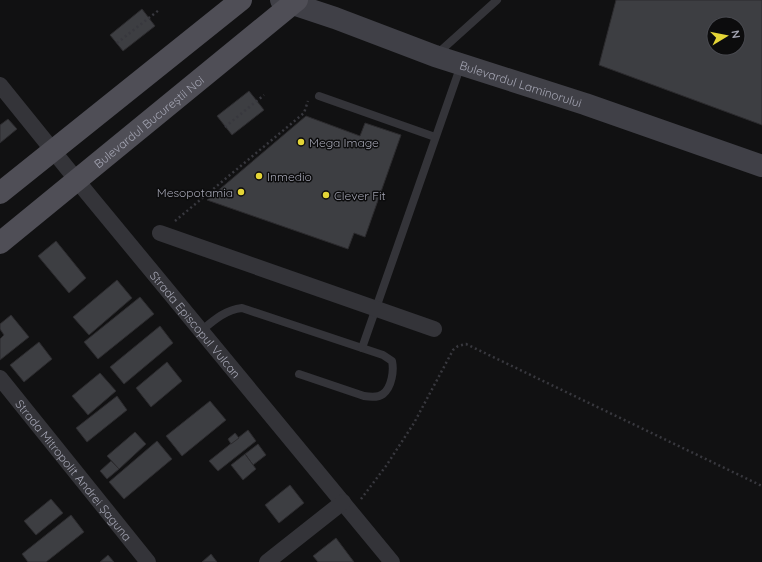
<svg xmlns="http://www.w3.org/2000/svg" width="762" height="562" font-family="Quicksand,sans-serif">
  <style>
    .building { fill: #3d3e42; stroke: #2c2b2e; fill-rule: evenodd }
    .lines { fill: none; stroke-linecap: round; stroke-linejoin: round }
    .path { stroke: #38383e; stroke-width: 2.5; stroke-dasharray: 2 3; stroke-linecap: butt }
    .lane { stroke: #343439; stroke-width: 8 }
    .street { stroke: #343439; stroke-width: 16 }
    .secondary { stroke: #404047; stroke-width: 22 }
    .primary { stroke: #4f4e56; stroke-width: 22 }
    .poi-dot { fill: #e4d537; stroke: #0c0c0d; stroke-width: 1.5 }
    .labels { text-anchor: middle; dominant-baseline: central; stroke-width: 3; stroke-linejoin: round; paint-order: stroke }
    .street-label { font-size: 12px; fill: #a3a4b2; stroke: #0c0c0d }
    .poi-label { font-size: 12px; fill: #a3a4b2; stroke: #0c0c0d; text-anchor: start }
  </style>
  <rect width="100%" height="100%" fill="#111112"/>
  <g class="building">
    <path d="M616,0H762V125L599,65ZM714,24H738V48H714Z"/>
    <path d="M142,9L155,26L123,51L110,35Z"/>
    <path d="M249,91L264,110L232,135L217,116Z"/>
    <path d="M306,116L360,136L365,123L401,135L365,237L354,233L348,249L207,200Z"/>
    <path d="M8,119L17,129L0,143V125Z"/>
    <path d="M56,241L86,278L69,293L38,256Z"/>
    <path d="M117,280L132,298L89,335L73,317Z"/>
    <path d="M140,297L154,314L98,359L84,342Z"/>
    <path d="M11,315L29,337L0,360V339L4,335L0,329V324Z"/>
    <path d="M160,326L173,343L124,384L110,367Z"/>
    <path d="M39,342L52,359L24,382L10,365Z"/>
    <path d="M167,362L182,381L151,407L136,388Z"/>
    <path d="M100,373L116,391L88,415L72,396Z"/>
    <path d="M117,396L127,410L87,442L76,428Z"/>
    <path d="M210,401L226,420L182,456L166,436Z"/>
    <path d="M248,430L256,441L218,471L209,461Z"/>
    <path d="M135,432L146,444L119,469L107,456Z"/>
    <path d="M235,433L239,438L231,444L228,439Z"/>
    <path d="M157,441L172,459L124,499L109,482Z"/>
    <path d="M258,444L266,455L253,465L245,454Z"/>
    <path d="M245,454L256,469L243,480L231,465Z"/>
    <path d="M111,461L119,469L107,479L100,471Z"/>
    <path d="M290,485L304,503L279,523L265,505Z"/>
    <path d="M51,499L63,513L36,535L24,521Z"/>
    <path d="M71,515L84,532L46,562H28L22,554Z"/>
    <path d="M336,538L354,562H318L313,556Z"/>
    <path d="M211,554L217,562H202Z"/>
    <path d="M108,555L114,562H100Z"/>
  </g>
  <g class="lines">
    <g class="path">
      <path d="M117,43L159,10"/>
      <path d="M225,127L264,95"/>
      <path d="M175,221L304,113L308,101"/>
      <path d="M361,499L386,466L414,423L453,350L458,346L466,344L762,486"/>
    </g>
    <g class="lane">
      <path d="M437,54L497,0"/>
      <path d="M319,96L435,137"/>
      <path d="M201,331C214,320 225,310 242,308L383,355L392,361C394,370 392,387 383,394C378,398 370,397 364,396L299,374"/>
      <path d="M362,348L461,65"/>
    </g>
    <g class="street">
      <path id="s1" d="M0,85L88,194L392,562"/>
      <path d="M160,233L434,329"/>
      <path id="s2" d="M0,378L148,562"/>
      <path d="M267,562L343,502"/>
    </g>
    <path class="secondary" id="s3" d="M281,0L335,18L435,56L585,104L762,166"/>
    <g class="primary">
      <path d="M0,193L241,0"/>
      <path id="s4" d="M0,243L297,0"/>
    </g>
  </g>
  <g class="poi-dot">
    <circle cx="301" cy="142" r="4"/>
    <circle cx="259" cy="176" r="4"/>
    <circle cx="241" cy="192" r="4"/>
    <circle cx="326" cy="195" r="4"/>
  </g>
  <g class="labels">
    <g class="street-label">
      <text stroke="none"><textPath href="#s3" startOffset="254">Bulevardul Laminorului</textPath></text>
      <text stroke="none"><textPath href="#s4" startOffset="192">Bulevardul Bucureștii Noi</textPath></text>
      <text stroke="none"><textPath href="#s1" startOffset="309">Strada Episcopul Vulcan</textPath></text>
      <text stroke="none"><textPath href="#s2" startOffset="118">Strada Mitropolit Andrei Șaguna</textPath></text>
    </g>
    <g class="poi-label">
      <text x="309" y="142">Mega Image</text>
      <text x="267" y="176">Inmedio</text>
      <text x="233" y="192" text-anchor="end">Mesopotamia</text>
      <text x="334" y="195">Clever Fit</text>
    </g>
  </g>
  <g transform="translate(726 36) rotate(80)"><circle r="19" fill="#0c0c0d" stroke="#48494f"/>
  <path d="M0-3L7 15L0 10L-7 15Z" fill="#e4d537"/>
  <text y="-6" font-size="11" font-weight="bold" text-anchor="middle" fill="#a3a4b2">N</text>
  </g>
</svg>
